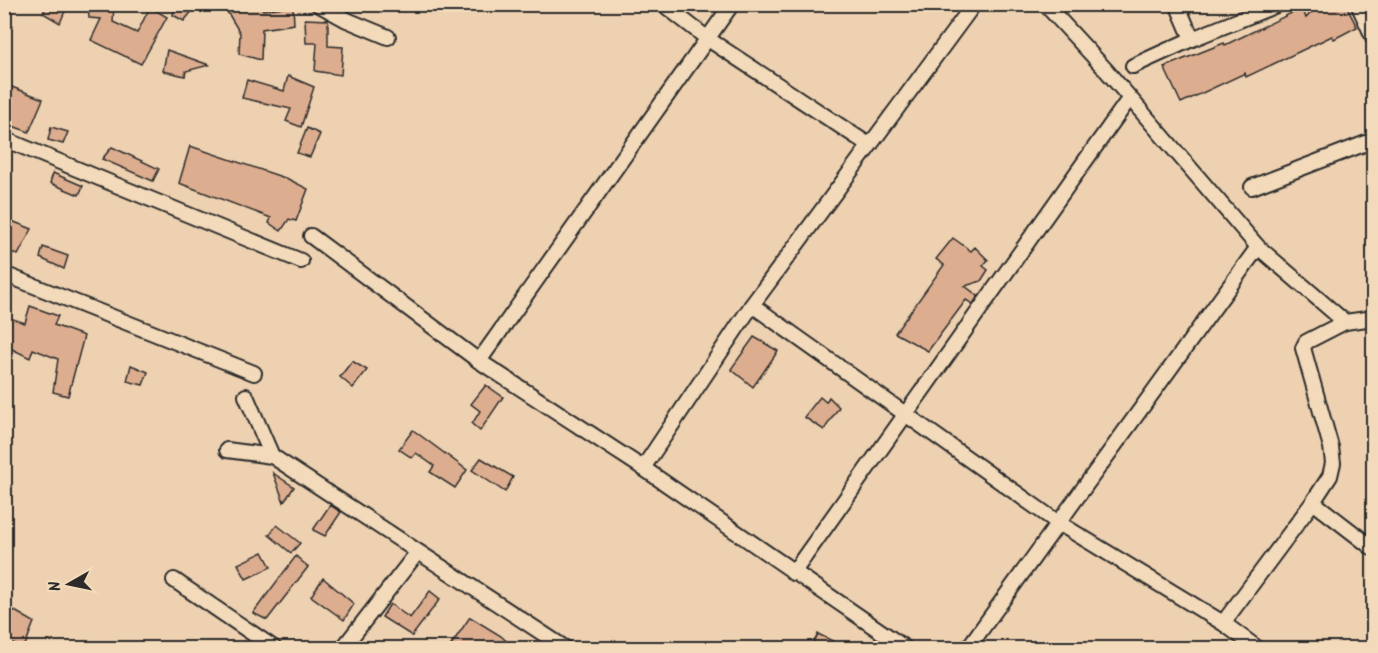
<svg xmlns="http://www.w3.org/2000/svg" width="1378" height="653" font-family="Kalam,sans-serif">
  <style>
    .building { fill: #ddad8f; stroke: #2b2b2b; stroke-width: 1.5 }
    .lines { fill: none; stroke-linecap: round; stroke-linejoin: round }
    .minor-casing { stroke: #2b2b2b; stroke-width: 18 }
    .minor { stroke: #f2daba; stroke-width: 14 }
  </style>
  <rect width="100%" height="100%" fill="#eed1b1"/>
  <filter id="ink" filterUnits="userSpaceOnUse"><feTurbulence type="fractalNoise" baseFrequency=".0167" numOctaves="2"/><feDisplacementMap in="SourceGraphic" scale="12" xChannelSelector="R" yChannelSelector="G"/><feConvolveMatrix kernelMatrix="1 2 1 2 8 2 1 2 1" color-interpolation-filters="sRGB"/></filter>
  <g filter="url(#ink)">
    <g class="building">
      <path d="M47,4H68L60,23L43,13Z"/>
      <path d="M88,4H114L113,22L137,33L150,7L167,17L141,64L91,40L101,19L89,18Z"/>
      <path d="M175,4H198L184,21L173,15Z"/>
      <path d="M233,4H260L263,10L293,6L294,24L262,29L261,60L239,54L240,33L225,8Z"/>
      <path d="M1319,4H1345L1357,27L1334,39L1332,36L1246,77L1245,73L1181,103L1164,67L1224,43L1225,45L1302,8L1306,18Z"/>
      <path d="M305,19L328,20V46L343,47L341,75L315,71L317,43H306Z"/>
      <path d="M167,50L209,65L186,71L185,76L163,71Z"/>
      <path d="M288,76L314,87L301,127L286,121L291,109L242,98L247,80L284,91Z"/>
      <path d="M4,84L43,99L29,132L4,123Z"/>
      <path d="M51,127L68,132L63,144L48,140Z"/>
      <path d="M307,128L320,134L310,157L297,153Z"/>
      <path d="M190,146L288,179L308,189L296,221L289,219L281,231L269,223L271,218L179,183Z"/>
      <path d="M112,147L159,169L153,181L102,159Z"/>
      <path d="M53,173L83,186L79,195L50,183Z"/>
      <path d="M4,218L32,229L18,255L4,250Z"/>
      <path d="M953,238L971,251L975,247L988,260L983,266L988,270L981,281L965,286L978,296L973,304L966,300L928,351L895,333L944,265L936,259Z"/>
      <path d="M43,247L68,256L64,269L40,258Z"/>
      <path d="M30,306L58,316L54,325L84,336L68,396L53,392L58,359L33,349L30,358L4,345V316L25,323Z"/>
      <path d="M754,337L778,351L753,387L731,369Z"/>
      <path d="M352,361L367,370L353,388L340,377Z"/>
      <path d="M131,365L148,372L143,385L127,381Z"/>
      <path d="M486,385L503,397L480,431L472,424L480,411L471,404Z"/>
      <path d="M820,397L826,402L829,397L839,407L824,430L804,417Z"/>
      <path d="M413,430L467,470L455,488L430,472L434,466L416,453L412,458L399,449Z"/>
      <path d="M481,458L513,477L505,492L472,470Z"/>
      <path d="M273,473L294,487L284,502Z"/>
      <path d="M330,505L341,512L325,536L313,530Z"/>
      <path d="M277,525L300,543L291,553L269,535Z"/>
      <path d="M263,552L271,567L246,579L238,564Z"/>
      <path d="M296,556L308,567L267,620L253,613Z"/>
      <path d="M323,578L354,604L344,620L311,596Z"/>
      <path d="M430,591L440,599L412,636L382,617L390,604L410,618Z"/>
      <path d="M13,610L34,622L24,648L4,641V627Z"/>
      <path d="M470,617L501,636L514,648H449Z"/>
      <path d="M818,634L847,648H811Z"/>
    </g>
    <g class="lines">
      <g class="minor-casing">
        <g id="minor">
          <path d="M318,4L347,20L388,37"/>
          <path d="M663,4L708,39L869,145"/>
          <path d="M1045,4L1105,69L1258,247L1345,322L1374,318"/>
          <path d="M1177,4L1192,39"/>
          <path d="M1358,4L1374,39"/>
          <path d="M1133,66L1192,39L1279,4"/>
          <path d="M4,139L301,261"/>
          <path d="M1252,187L1374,140"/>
          <path d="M311,236L479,361L643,468L905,648"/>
          <path d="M4,274L254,373"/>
          <path d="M752,305L1057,522L1223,623L1257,648"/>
          <path d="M479,361L732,4"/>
          <path d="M246,396L272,456"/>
          <path d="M227,450L272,456L565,648"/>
          <path d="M643,468L752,305L974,4"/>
          <path d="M1313,502L1374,549"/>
          <path d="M793,573L1129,99"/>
          <path d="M174,580L274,648"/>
          <path d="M1223,623L1313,502L1330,476L1333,463L1331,447L1303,348L1306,342L1345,322"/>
          <path d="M343,648L417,553"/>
          <path d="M968,648L1258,247"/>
        </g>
      </g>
      <use href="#minor" class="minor"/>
    </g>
  </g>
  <rect width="1378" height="653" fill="none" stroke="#f2daba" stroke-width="24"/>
  <rect x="12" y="12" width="1354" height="629" fill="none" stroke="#2b2b2b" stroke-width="2" filter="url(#ink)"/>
  <g transform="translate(69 584) rotate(261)" stroke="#f2daba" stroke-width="4.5" paint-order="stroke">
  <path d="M0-4.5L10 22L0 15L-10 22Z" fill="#2b2b2b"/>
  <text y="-9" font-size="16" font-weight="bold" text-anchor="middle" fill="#2b2b2b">N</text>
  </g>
</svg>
